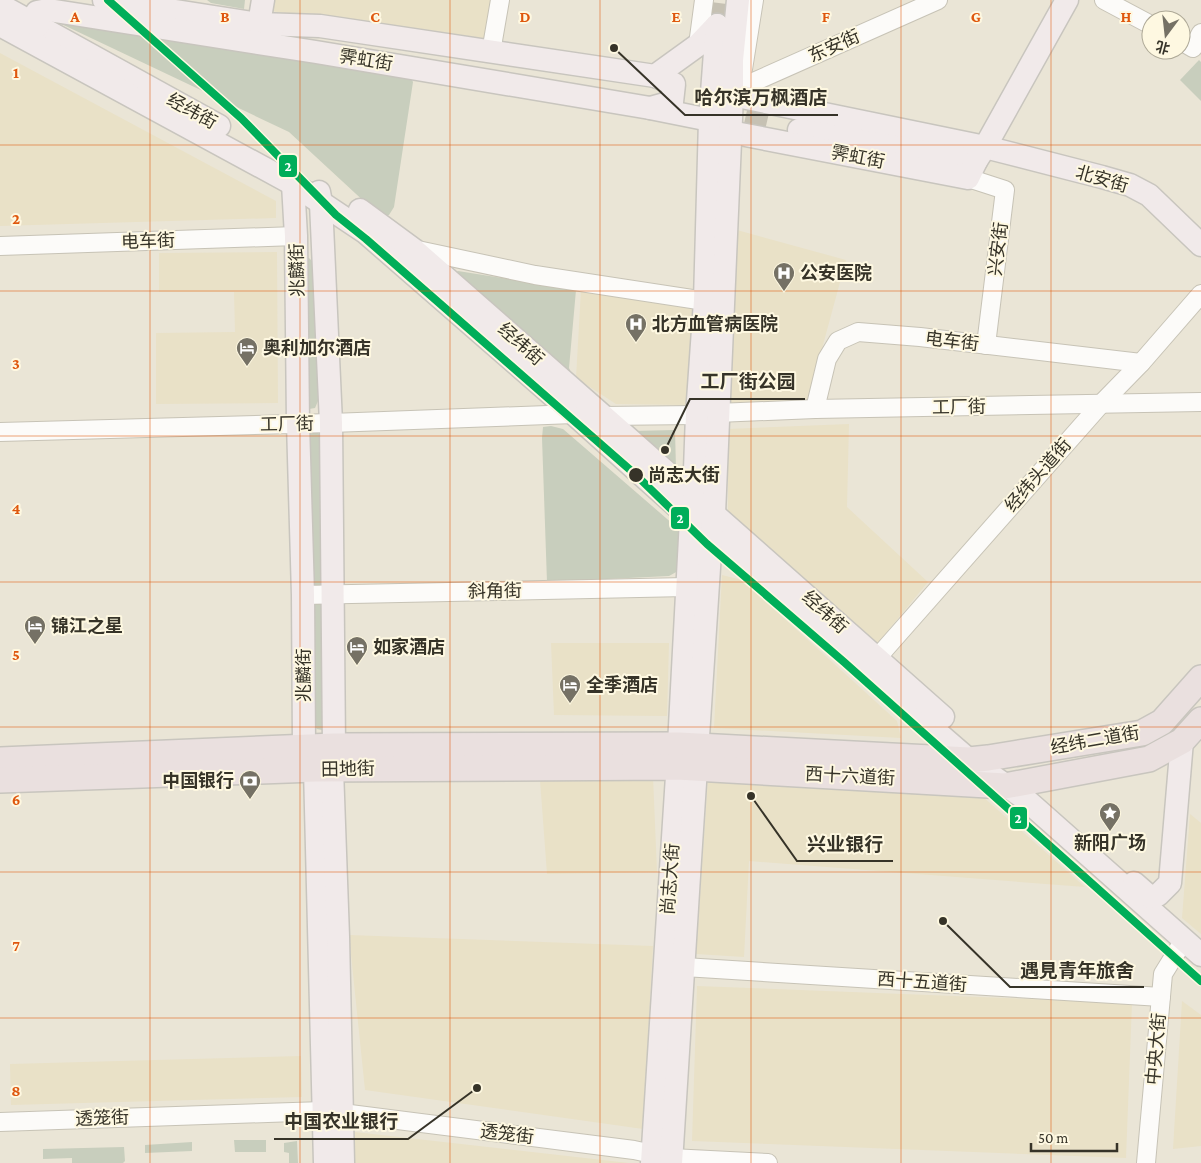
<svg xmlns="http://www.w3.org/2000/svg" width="1201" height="1163" font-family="'Crimson Pro','Noto Sans SC',serif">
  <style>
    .built { fill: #e9e1c7 }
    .green { fill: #c8cebd }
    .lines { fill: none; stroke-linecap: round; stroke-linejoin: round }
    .major-tunnel { stroke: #c6c1b3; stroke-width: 22; stroke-dasharray: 22 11; stroke-linecap: butt }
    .minor-casing { stroke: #c7c3b6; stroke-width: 20 }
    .major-casing { stroke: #c8c5be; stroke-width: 25 }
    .highway-casing { stroke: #c8c5be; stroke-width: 28 }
    .minor { stroke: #fcfbf9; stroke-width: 18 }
    .major { stroke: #f1eaea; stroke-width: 22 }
    .highway { stroke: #eae0df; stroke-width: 25 }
    .metro-1-casing { stroke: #fef8e1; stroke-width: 11 }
    .metro-1 { stroke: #00ae59; stroke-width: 8 }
    .grid { fill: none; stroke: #df570d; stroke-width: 1; stroke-opacity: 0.55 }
    .stop-dot { fill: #363328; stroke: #fef8e1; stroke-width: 2 }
    .labels { text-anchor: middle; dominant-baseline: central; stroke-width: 4; stroke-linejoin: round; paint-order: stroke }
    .street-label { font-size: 18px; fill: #363328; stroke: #fef8e1 }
    .poi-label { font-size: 18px; font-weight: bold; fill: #363328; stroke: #fef8e1; text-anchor: start }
    .stop-label { font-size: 18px; font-weight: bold; fill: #363328; stroke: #fef8e1; text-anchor: start }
    .grid-label { font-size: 16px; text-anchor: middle; font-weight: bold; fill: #df570d; stroke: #fef8e1; stroke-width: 4; stroke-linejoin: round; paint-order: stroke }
    .leader { fill: none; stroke: #363328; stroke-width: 2 }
    .callout-dot { fill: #363328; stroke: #fef8e1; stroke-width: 2 }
    .callout-label { font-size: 19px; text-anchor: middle; font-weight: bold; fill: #363328; stroke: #fef8e1; stroke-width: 4; stroke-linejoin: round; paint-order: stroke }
    .line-badge { stroke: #fef8e1; stroke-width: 2 }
    .badge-label { font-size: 14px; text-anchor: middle; font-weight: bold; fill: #fff }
  </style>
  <rect width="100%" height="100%" fill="#eae5d6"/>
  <g class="built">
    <path d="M272,0H491L485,42L271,11Z"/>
    <path d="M0,53L276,201V218L0,226Z"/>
    <path d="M737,230L846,260L810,393V402L730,406L728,324Z"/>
    <path d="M277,252L278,403L156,404V333L235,332L234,292H159V253Z"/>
    <path d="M581,290L696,307L689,405L616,404L576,378Z"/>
    <path d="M849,424L847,507L928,582L876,645L728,511V429Z"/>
    <path d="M722,575L742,580L897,721L901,738L714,728Z"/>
    <path d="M551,643H669L667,716L554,715Z"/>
    <path d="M653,776L657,872L547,874L540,780Z"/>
    <path d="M708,779L982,796L1085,887L749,861L744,957L696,954Z"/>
    <path d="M1190,814L1201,823V934L1182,918Z"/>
    <path d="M349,935L653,946L643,1129L365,1090Z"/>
    <path d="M697,986L1132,1003L1126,1158L692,1141Z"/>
    <path d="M1182,1001L1201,1015V1146L1173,1149Z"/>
    <path d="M301,1056L302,1097L11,1105L10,1064Z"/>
    <path d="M355,1132L629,1163H355Z"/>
  </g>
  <g class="green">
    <path d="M207,0H245L244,9L211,3Z"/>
    <path d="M53,20L409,74L413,82L394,207L389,215L382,218L289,132Z"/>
    <path d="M1199,60L1201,62V101L1180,80Z"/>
    <path d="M306,258H309L313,262L318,401L315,408L309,409Z"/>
    <path d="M458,271L576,290L569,368L573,377L454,274Z"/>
    <path d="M551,426L563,429L674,525L683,540L678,571L669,576L547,582L542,438L543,427Z"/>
    <path d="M675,430L676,469L632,431Z"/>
    <path d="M313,433H318L323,436L322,587H310L309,434Z"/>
    <path d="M318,603H322L328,727L322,730L317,729L314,726V604Z"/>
    <path d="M234,1140H266V1152H235Z"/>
    <path d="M297,1141L298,1163H289V1153L284,1152V1143Z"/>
    <path d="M192,1142V1151L145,1153V1145Z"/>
    <path d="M124,1147L125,1161L123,1163H72V1158L43,1159V1149Z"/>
  </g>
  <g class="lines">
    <g class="major-tunnel">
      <path d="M717,25L720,0"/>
      <path d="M713,111L773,125"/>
    </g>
    <g class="minor-casing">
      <g id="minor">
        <path d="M1104,0L1151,25"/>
        <path d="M1181,41L1193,48L1201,33"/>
        <path d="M698,45L704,0"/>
        <path d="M491,52L500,0"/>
        <path d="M740,88L754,0"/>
        <path d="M732,95L740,88L938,0"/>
        <path d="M968,178L1005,190L986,345"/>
        <path d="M0,246L296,236"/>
        <path d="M413,249L535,275L705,301"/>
        <path d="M815,409L827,359L838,341L858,332L920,337L1141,363"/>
        <path d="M717,413L815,409L1201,402"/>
        <path d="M603,416L697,415"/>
        <path d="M0,432L331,423L574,414"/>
        <path d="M303,595L687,587"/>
        <path d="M877,658L1101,404L1141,363L1201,294"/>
        <path d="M684,967L1161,997"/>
        <path d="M342,1113L634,1150L671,1158L768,1163"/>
        <path d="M0,1122L324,1111"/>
        <path d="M1146,1163L1163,974L1184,940"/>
      </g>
    </g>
    <g class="major-casing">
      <g id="major">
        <path d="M104,0L259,24L320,26L655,76L698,45L717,25"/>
        <path d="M263,0L259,24L273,28"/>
        <path d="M0,5L219,126"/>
        <path d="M0,25L293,184L365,232L574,414L711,537L969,760L1024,798L1201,955"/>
        <path d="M38,26L34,17L37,12L48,10L316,52L650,108L710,120"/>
        <path d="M732,95L985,147L1102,177L1130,185L1149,195L1201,245"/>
        <path d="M650,108L672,102L674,84L655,76"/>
        <path d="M799,130L976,161"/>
        <path d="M730,132L968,178L976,161L985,147L1067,0"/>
        <path d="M293,184L296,236L298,423L303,595L304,747L315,769L325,1163"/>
        <path d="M319,192L321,203L331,423L334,746L332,769L338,937L343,1163"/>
        <path d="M360,210L413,249L603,416L943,717"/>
        <path d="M1134,883L1150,897L1158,895L1170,883L1182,741"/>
        <path d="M652,1163L679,745L691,519L694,497L697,415L705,301L710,120L717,25"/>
        <path d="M671,1163C684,954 697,746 711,537L714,514L732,95V60L738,0"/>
      </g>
    </g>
    <g class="highway-casing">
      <g id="highway">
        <path d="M0,760L334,746L679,745L969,760L988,758L1142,733L1162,722L1201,678"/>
        <path d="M0,780L315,769L677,767L1005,786L1149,759L1182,741L1201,720"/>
      </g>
    </g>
    <use href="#minor" class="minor"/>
    <use href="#major" class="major"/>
    <use href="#highway" class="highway"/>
    <g class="metro-1-casing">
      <path id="metro-1" d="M108,0L241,118L336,215L366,239L636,475L707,544L844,662L1201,981"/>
    </g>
    <use href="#metro-1" class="metro-1"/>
  </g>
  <path class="grid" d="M150,0V1163M300,0V1163M450,0V1163M600,0V1163M751,0V1163M901,0V1163M1051,0V1163M0,145H1201M0,291H1201M0,436H1201M0,582H1201M0,727H1201M0,872H1201M0,1018H1201"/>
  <defs>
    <g id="hospital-pin" transform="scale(1.125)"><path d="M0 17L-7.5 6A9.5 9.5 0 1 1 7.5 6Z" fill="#757165" stroke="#fef8e1"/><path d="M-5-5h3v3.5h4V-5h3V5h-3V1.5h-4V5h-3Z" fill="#fff"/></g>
    <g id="hotel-pin" transform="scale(1.125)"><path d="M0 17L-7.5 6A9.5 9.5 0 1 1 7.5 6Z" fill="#757165" stroke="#fef8e1"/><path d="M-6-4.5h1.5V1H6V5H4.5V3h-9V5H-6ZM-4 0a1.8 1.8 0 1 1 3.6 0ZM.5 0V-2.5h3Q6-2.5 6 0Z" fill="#fff"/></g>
    <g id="bank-pin" transform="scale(1.125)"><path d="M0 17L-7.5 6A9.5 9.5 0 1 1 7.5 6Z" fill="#757165" stroke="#fef8e1"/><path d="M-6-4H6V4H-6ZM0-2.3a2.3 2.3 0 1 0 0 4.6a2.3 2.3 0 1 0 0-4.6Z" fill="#fff"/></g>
    <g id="sight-pin" transform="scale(1.125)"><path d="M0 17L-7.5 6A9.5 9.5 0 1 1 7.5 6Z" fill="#757165" stroke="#fef8e1"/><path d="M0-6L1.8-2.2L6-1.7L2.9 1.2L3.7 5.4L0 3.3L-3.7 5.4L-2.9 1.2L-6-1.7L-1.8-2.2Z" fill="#fff"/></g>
  </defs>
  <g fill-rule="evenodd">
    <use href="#hospital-pin" x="784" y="273"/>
    <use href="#hospital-pin" x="636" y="324"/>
    <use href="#hotel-pin" x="247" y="348"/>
    <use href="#hotel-pin" x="35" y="626"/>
    <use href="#hotel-pin" x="357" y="647"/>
    <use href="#hotel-pin" x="570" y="685"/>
    <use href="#bank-pin" x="250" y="781"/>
    <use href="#sight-pin" x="1110" y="813"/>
  </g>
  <circle class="stop-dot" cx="636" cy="475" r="8"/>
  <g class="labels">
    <g class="street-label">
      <text transform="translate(834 46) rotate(-24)">东安街</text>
      <text transform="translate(366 60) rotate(9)">霁虹街</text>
      <text transform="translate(192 111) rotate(29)">经纬街</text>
      <text transform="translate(858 157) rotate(11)">霁虹街</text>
      <text transform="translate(1102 179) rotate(16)">北安街</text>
      <text transform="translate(148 241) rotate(-2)">电车街</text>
      <text transform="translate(998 249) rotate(-83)">兴安街</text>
      <text transform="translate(297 270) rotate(-91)">兆麟街</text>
      <text transform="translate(952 341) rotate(7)">电车街</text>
      <text transform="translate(521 344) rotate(41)">经纬街</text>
      <text transform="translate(959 407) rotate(-1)">工厂街</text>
      <text transform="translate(287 424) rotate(-1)">工厂街</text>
      <text transform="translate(1038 475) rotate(-49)">经纬头道街</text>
      <text transform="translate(495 591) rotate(-1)">斜角街</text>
      <text transform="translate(825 612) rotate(42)">经纬街</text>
      <text transform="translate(304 675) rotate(-90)">兆麟街</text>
      <text transform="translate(1095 740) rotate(-10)">经纬二道街</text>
      <text transform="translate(348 769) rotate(-1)">田地街</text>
      <text transform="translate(850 776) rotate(3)">西十六道街</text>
      <text transform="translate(670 879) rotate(-86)">尚志大街</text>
      <text transform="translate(922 982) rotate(4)">西十五道街</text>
      <text transform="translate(1156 1049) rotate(-85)">中央大街</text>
      <text transform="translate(102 1118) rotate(-2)">透笼街</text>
      <text transform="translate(507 1134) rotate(7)">透笼街</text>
    </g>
    <g class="poi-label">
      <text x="800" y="273">公安医院</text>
      <text x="652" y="324">北方血管病医院</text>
      <text x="263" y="348">奥利加尔酒店</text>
      <text x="51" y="626">锦江之星</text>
      <text x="373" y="647">如家酒店</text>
      <text x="586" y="685">全季酒店</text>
      <text x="234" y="781" text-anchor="end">中国银行</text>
      <text x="1110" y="843" text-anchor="middle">新阳广场</text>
    </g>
    <g class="stop-label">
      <text x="648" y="475">尚志大街</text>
    </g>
  </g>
  <g class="grid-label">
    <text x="75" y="22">A</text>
    <text x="225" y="22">B</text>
    <text x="375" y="22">C</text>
    <text x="525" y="22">D</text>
    <text x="676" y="22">E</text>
    <text x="826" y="22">F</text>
    <text x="976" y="22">G</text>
    <text x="1126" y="22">H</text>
    <text x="16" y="78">1</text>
    <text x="16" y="224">2</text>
    <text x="16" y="369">3</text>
    <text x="16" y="514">4</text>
    <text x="16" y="660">5</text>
    <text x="16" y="805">6</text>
    <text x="16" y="951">7</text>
    <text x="16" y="1096">8</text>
  </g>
  <path class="leader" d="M614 48L685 115H838M665 450L690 399H805M751 796L797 861H893M943 921L1010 987H1144M477 1088L408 1139H274"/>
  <g class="callout-dot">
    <circle cx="614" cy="48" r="5"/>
    <circle cx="665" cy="450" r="5"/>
    <circle cx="751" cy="796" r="5"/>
    <circle cx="943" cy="921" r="5"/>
    <circle cx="477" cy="1088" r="5"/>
  </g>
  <g class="callout-label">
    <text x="761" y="104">哈尔滨万枫酒店</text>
    <text x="748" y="388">工厂街公园</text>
    <text x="845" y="851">兴业银行</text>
    <text x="1077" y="977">遇見青年旅舍</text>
    <text x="341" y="1128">中国农业银行</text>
  </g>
  <g class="line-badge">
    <rect x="278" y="154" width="20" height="24" rx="5" fill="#00ae59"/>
    <rect x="670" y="506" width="20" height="24" rx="5" fill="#00ae59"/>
    <rect x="1009" y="806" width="19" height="24" rx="5" fill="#00ae59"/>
  </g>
  <g class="badge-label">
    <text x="288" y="171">2</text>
    <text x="680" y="523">2</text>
    <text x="1018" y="823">2</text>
  </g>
  <g transform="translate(1166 35) rotate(195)"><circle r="24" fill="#fef8e1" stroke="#aea997"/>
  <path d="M0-4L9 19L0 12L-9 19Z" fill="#757165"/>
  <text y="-8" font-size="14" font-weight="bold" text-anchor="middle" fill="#363328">北</text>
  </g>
  <path d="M1031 1143v8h86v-8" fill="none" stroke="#363328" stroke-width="2.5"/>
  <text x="1038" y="1143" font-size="15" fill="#363328" stroke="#fef8e1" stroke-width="4" paint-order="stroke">50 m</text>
</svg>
